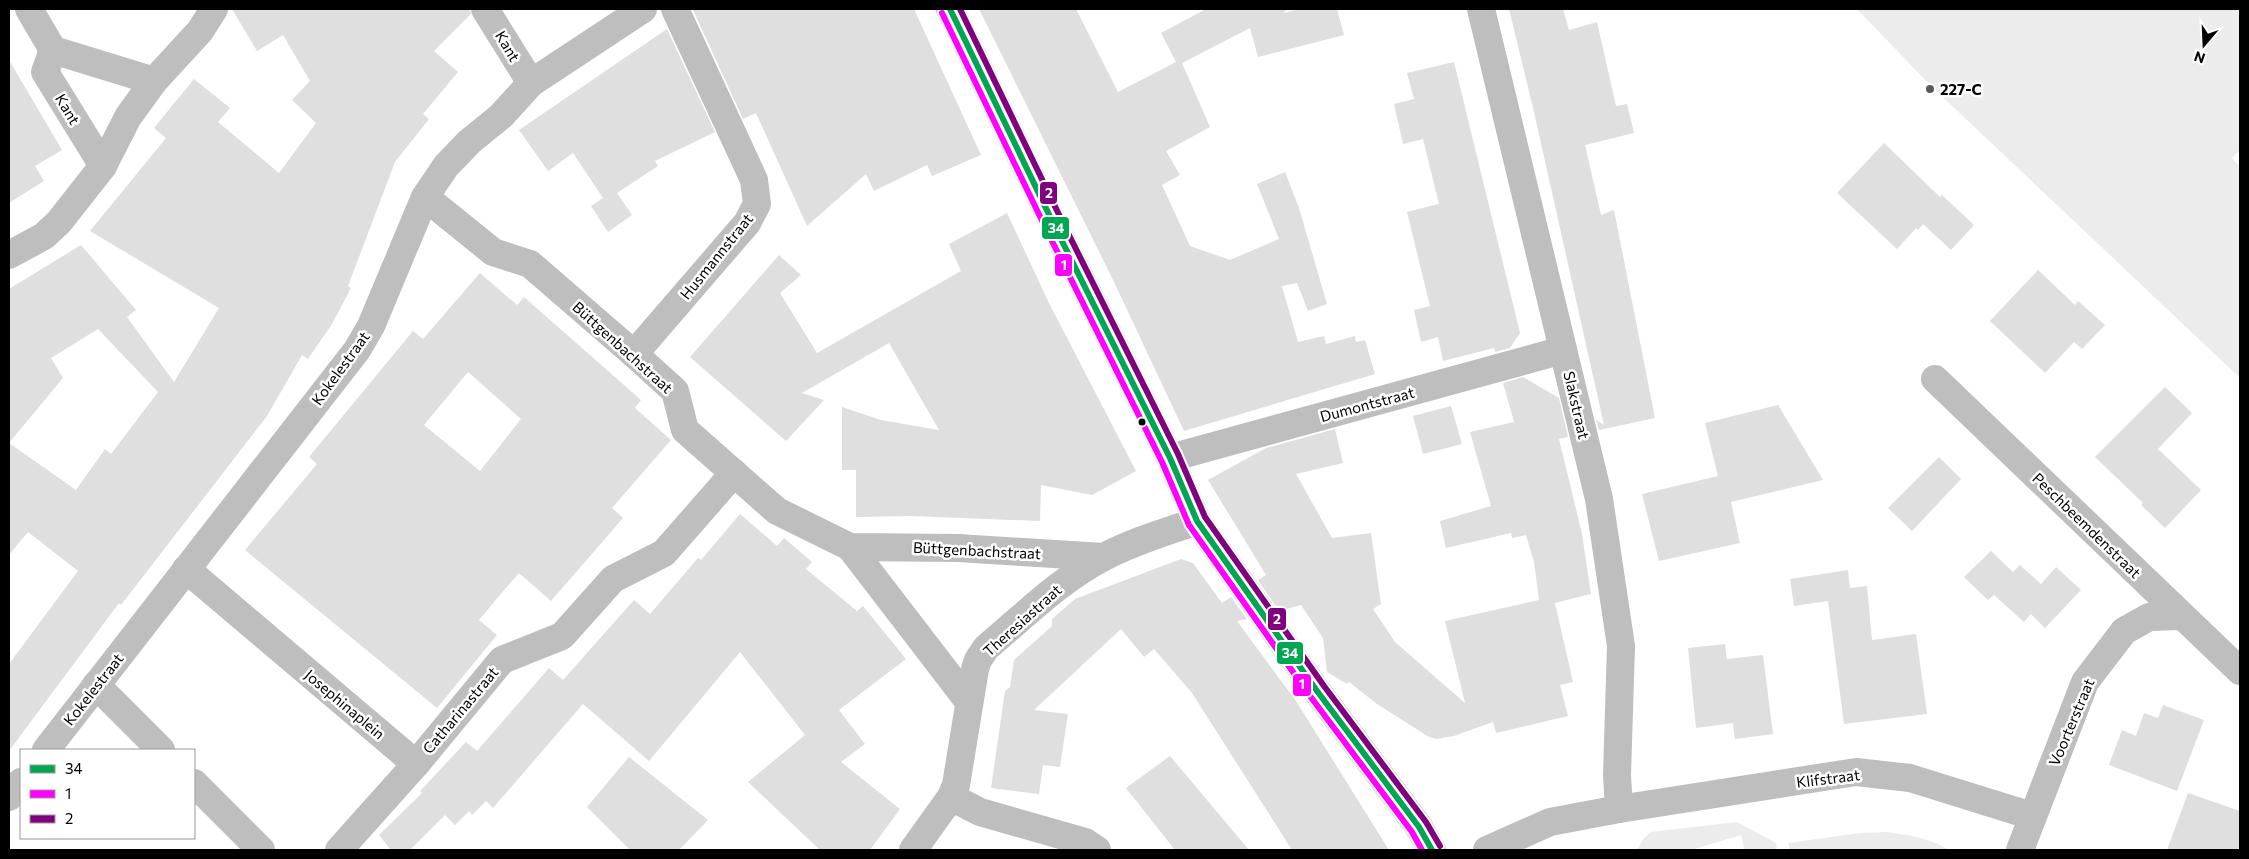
<svg xmlns="http://www.w3.org/2000/svg" width="2249" height="859" font-family="Commissioner,sans-serif">
  <style>
    .green { fill: #ececec }
    .building { fill: #dfdfdf; fill-rule: evenodd }
    .lines { fill: none; stroke-linecap: round; stroke-linejoin: round }
    .minor { stroke: #bebebe; stroke-width: 28 }
    .bus-1-casing { stroke: #fff; stroke-width: 10 }
    .bus-2-casing { stroke: #fff; stroke-width: 10 }
    .bus-3-casing { stroke: #fff; stroke-width: 10 }
    .bus-1 { stroke: #00a651; stroke-width: 6 }
    .bus-2 { stroke: #f0f; stroke-width: 6 }
    .bus-3 { stroke: #800080; stroke-width: 6 }
    .poi-dot { fill: #595959; stroke: #fff; stroke-width: 2 }
    .bus-dot { fill: #000; stroke: #fff; stroke-width: 2 }
    .labels { text-anchor: middle; dominant-baseline: central; stroke-width: 5; stroke-linejoin: round; paint-order: stroke }
    .street-label { font-size: 15px; fill: #000; stroke: #fff }
    .poi-label { font-size: 15px; font-weight: bold; fill: #000; stroke: #fff; text-anchor: start }
    .line-badge { stroke: #fff; stroke-width: 2 }
    .badge-label { font-size: 14px; text-anchor: middle; font-weight: bold; fill: #fff }
  </style>
  <rect width="100%" height="100%" fill="#fff"/>
  <g class="green">
    <path d="M1857,9H2240V150L2232,158L2240,167V378L1931,86Z"/>
    <path d="M1737,822L1776,843L1777,850H1745L1741,835L1691,850H1637L1644,838L1651,832Z"/>
    <path d="M1887,832C1909,835 1930,838 1949,850H1790L1788,843L1860,833Z"/>
  </g>
  <g class="building">
    <path d="M232,9H470L471,14L434,51L458,72L423,114L429,119L395,162L348,286L351,288L332,324L308,359L302,355L267,416L121,605L119,603L9,751V664L78,571L28,532L9,555V289L81,245L136,310L127,317L174,382L219,308L90,231L166,138L154,128L194,79L230,108L218,122L279,173L316,123L292,100L310,81L283,35L257,51ZM98,329L158,392L111,454L105,449L76,490L9,443L63,378L51,358Z"/>
    <path d="M695,9H914L981,155L932,176L927,165L874,191L866,174L807,226L756,113L743,119L693,10Z"/>
    <path d="M979,9H1076L1118,92L1176,62L1161,33L1206,9H1288L1283,13L1301,9H1337L1344,35L1258,57L1250,28L1182,63L1210,127L1166,151L1180,175L1162,185L1190,246L1230,260L1279,239L1257,184L1285,172L1299,208L1327,304L1308,311L1297,283L1282,286L1298,342L1324,336L1326,344L1355,336L1356,342L1365,340L1375,374L1184,431L1114,282Z"/>
    <path d="M1509,9H1563L1569,30L1597,22L1616,106L1627,104L1634,133L1585,145L1601,215L1614,210L1655,418L1599,430L1596,420L1604,425L1534,112Z"/>
    <path d="M667,29L715,132L655,161L658,166L617,193L632,215L608,232L591,206L603,198L573,153L548,171L519,130Z"/>
    <path d="M9,60L62,150L35,166L44,181L9,203Z"/>
    <path d="M1454,62L1520,333L1510,348L1495,352L1494,348L1443,361L1438,337L1421,342L1414,310L1430,306L1407,212L1439,204L1423,139L1403,144L1394,104L1414,99L1407,73Z"/>
    <path d="M1884,143L1940,197L1942,195L1974,225L1951,250L1923,224L1918,230L1916,228L1897,249L1837,193Z"/>
    <path d="M1007,213L1049,303L1136,471L1092,495L1041,485L1040,521L911,516L856,517V470H842V407L881,420L939,430L889,343L802,393L824,400L786,441L690,357L779,255L801,275L780,293L817,353L961,271L949,244Z"/>
    <path d="M2038,270L2075,305L2078,301L2105,325L2082,349L2074,342L2045,373L1990,321Z"/>
    <path d="M480,273L517,305L524,297L641,400L635,408L671,440L612,508L623,518L551,601L519,573L499,596L479,620L497,635L437,708L245,550L317,464L309,457L413,331L423,339ZM468,372L521,419L480,471L424,425Z"/>
    <path d="M1523,377L1559,398L1568,437L1559,439L1582,534L1591,594L1555,603L1573,682L1560,685L1568,716L1496,733L1493,722L1454,736L1437,739L1429,737L1377,704L1349,682L1347,684L1327,672L1323,638L1301,605L1279,611L1258,580L1266,575L1208,480L1266,448L1335,429L1343,463L1296,474L1332,538L1371,533L1381,604L1373,609L1395,642L1465,703L1445,621L1539,600L1534,562L1526,535L1512,538L1511,533L1446,548L1440,521L1491,506L1470,432L1514,422L1503,383Z"/>
    <path d="M2165,387L2192,413L2158,449L2201,490L2165,528L2141,505L2143,503L2095,457Z"/>
    <path d="M1778,405L1823,480L1731,502L1740,543L1659,561L1642,494L1718,476L1705,423Z"/>
    <path d="M1451,406L1462,444L1423,454L1413,416Z"/>
    <path d="M1939,457L1961,479L1912,531L1888,508Z"/>
    <path d="M740,514L777,546L784,538L812,562L806,569L857,611L863,606L906,659L839,710L865,744L841,762L900,809L870,850H820L748,782L805,735L740,652L649,761L583,704L493,808L486,801L472,815L469,811L455,825L445,815L410,850H391L379,835L422,793L420,791L466,742L477,751L549,668L563,680L634,600L650,614L698,558L701,560Z"/>
    <path d="M1991,551L2013,572L2020,565L2041,584L2056,567L2081,590L2045,628L2031,614L2024,622L1994,595L1988,600L1964,577Z"/>
    <path d="M1181,559L1193,563L1222,603L1231,597L1247,619L1237,621L1296,701L1389,850H1292L1192,693L1154,649L1144,657L1121,629L1034,710L1068,714L1060,767L1043,765L1039,794L991,788L1005,691L1010,687L1014,660L1052,626V619L1075,599Z"/>
    <path d="M1848,570L1850,588L1867,586L1872,640L1916,634L1927,714L1844,724L1828,601L1794,606L1790,579Z"/>
    <path d="M1725,644L1727,659L1763,655L1773,734L1735,739L1733,723L1696,728L1688,648Z"/>
    <path d="M2163,705L2204,720L2177,791L2109,765L2122,730L2136,736L2144,713L2158,718Z"/>
    <path d="M1170,756L1249,850H1175L1126,788Z"/>
    <path d="M629,757L708,820L679,850H630L587,807Z"/>
    <path d="M2188,793L2240,811V850H2167Z"/>
  </g>
  <g class="lines">
    <g class="minor">
      <path d="M29,9L53,50L154,81"/>
      <path d="M485,9L531,83"/>
      <path d="M950,9L1055,227L1170,458L1197,521L1317,691L1419,827L1432,850"/>
      <path d="M1481,9L1599,499L1621,646L1617,775L1619,809"/>
      <path d="M53,50L45,72L103,166"/>
      <path d="M425,197L493,252L530,264L634,354L675,391L685,430L777,511L850,547L958,548L1103,557"/>
      <path d="M9,255L44,236L59,222L103,166L128,117L154,81L200,31L214,9"/>
      <path d="M634,354L747,223L757,204L754,180L675,9"/>
      <path d="M1935,379L2240,671"/>
      <path d="M1170,458L1563,350"/>
      <path d="M850,547L969,702"/>
      <path d="M186,569L416,764"/>
      <path d="M96,685L161,750"/>
      <path d="M46,750L357,350L371,326L425,197L446,166L469,142L501,116L531,83L643,9"/>
      <path d="M194,783L261,850"/>
      <path d="M9,797L21,782"/>
      <path d="M951,797L980,812L1085,842L1097,850"/>
      <path d="M339,850L416,764L502,660L562,636L613,579L664,553L734,473"/>
      <path d="M913,850L951,797L956,785L975,669L978,660L986,648C1024,616 1061,579 1104,557C1134,541 1166,532 1197,521"/>
      <path d="M1487,850L1550,822L1619,809L1856,772L1910,778L2032,816"/>
      <path d="M2020,850L2085,682L2124,631L2149,617L2181,616"/>
    </g>
    <g class="bus-1-casing">
      <path id="bus-1" d="M950,9L1055,227L1170,458L1197,521L1317,691L1419,827L1432,850"/>
    </g>
    <g class="bus-2-casing">
      <path id="bus-2" d="M942,13L1047,231L1162,462L1189,525L1310,696L1412,832L1422,850"/>
    </g>
    <g class="bus-3-casing">
      <path id="bus-3" d="M960,9L1063,223L1178,454L1205,517L1324,686L1426,822L1440,846"/>
    </g>
    <use href="#bus-1" class="bus-1"/>
    <use href="#bus-2" class="bus-2"/>
    <use href="#bus-3" class="bus-3"/>
  </g>
  <circle class="poi-dot" cx="1930" cy="89" r="5"/>
  <circle class="bus-dot" cx="1142" cy="422" r="4.5"/>
  <g class="labels">
    <g class="street-label">
      <text transform="translate(508 46) rotate(59)">Kant</text>
      <text transform="translate(68 109) rotate(59)">Kant</text>
      <text transform="translate(716 256) rotate(-51)">Husmannstraat</text>
      <text transform="translate(623 347) rotate(42)">Büttgenbachstraat</text>
      <text transform="translate(340 368) rotate(-54)">Kokelestraat</text>
      <text transform="translate(1367 404) rotate(-15)">Dumontstraat</text>
      <text transform="translate(1577 405) rotate(77)">Slakstraat</text>
      <text transform="translate(2087 525) rotate(44)">Peschbeemdenstraat</text>
      <text transform="translate(977 550) rotate(3)">Büttgenbachstraat</text>
      <text transform="translate(1022 620) rotate(-42)">Theresiastraat</text>
      <text transform="translate(93 689) rotate(-52)">Kokelestraat</text>
      <text transform="translate(345 704) rotate(40)">Josephinaplein</text>
      <text transform="translate(460 710) rotate(-50)">Catharinastraat</text>
      <text transform="translate(2071 722) rotate(-67)">Voorterstraat</text>
      <text transform="translate(1828 778) rotate(-7)">Klifstraat</text>
    </g>
    <g class="poi-label">
      <text x="1940" y="89">227-C</text>
    </g>
  </g>
  <g class="line-badge">
    <rect x="1039" y="181" width="19" height="24" rx="5" fill="#800080"/>
    <rect x="1041" y="216" width="29" height="24" rx="5" fill="#00a651"/>
    <rect x="1054" y="253" width="19" height="24" rx="5" fill="#f0f"/>
    <rect x="1267" y="607" width="20" height="24" rx="5" fill="#800080"/>
    <rect x="1276" y="641" width="28" height="24" rx="5" fill="#00a651"/>
    <rect x="1292" y="673" width="20" height="24" rx="5" fill="#f0f"/>
  </g>
  <g class="badge-label">
    <text x="1049" y="198">2</text>
    <text x="1056" y="233">34</text>
    <text x="1064" y="270">1</text>
    <text x="1277" y="624">2</text>
    <text x="1290" y="658">34</text>
    <text x="1302" y="689">1</text>
  </g>
  <rect width="2249" height="859" fill="none" stroke="#000000" stroke-width="20"/>
  <rect x="20" y="749" width="175" height="90" fill="#ffffff" stroke="#999999"/>
  <rect x="30" y="765" width="25" height="8" fill="#00a651" stroke="#999999"/>
  <text x="65" y="774" font-size="15" fill="#000000">34</text>
  <rect x="30" y="790" width="25" height="8" fill="#ff00ff" stroke="#999999"/>
  <text x="65" y="799" font-size="15" fill="#000000">1</text>
  <rect x="30" y="815" width="25" height="8" fill="#800080" stroke="#999999"/>
  <text x="65" y="824" font-size="15" fill="#000000">2</text>
  <g transform="translate(2204 45) rotate(199)" stroke="#ffffff" stroke-width="4" paint-order="stroke">
  <path d="M0-4L9 19L0 12L-9 19Z" fill="#000000"/>
  <text y="-8" font-size="14" font-weight="bold" text-anchor="middle" fill="#000000">N</text>
  </g>
</svg>
